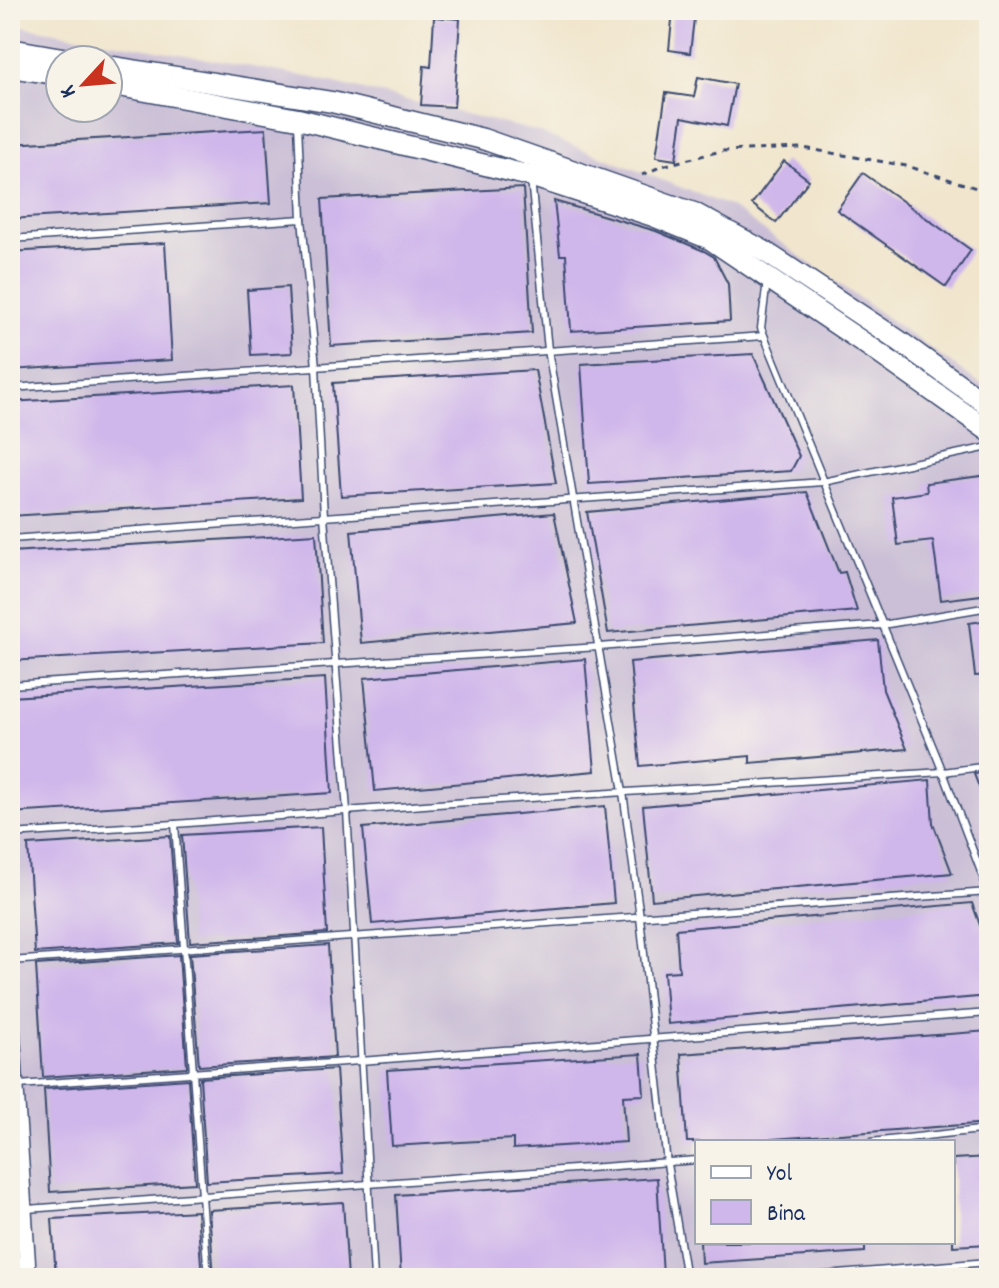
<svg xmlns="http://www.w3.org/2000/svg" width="999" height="1288" font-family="Dekko,sans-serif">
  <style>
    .industrial { fill: #cabfd6; fill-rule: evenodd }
    .building { fill: #cfb6eb }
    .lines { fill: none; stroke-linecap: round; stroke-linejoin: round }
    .service-casing { stroke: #3b4a6f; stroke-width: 9 }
    .tertiary-casing { stroke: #3b4a6f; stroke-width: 19 }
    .primary-casing { stroke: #3b4a6f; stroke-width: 23 }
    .path { stroke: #3b4a6f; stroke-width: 3; stroke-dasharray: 6 6; stroke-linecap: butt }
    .service { stroke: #fff; stroke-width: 6 }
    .tertiary { stroke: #fff; stroke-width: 16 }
    .primary { stroke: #fff; stroke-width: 20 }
  </style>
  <rect width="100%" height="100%" fill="#f7f3e8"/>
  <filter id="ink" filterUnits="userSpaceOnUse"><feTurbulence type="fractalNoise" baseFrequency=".0125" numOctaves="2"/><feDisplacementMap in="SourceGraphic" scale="16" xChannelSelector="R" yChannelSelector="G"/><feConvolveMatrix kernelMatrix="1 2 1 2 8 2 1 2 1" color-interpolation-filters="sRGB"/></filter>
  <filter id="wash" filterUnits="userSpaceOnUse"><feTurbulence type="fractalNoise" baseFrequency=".006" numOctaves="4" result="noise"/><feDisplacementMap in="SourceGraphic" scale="32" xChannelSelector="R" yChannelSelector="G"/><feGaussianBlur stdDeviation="1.8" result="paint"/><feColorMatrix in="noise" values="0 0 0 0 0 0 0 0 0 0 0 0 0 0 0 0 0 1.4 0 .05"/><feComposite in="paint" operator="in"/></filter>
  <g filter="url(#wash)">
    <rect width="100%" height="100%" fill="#f1e6cd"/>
    <path class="industrial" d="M10,24L314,78L535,131L729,206L989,390V1278H10ZM60,60H108V108H60ZM697,1142H953V1242H697Z"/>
    <g id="blocks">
      <g class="building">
        <path d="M673,10H695L690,53L669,50Z"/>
        <path d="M434,17L460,19L454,107L421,105L424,66L431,67Z"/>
        <path d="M698,77L735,84L727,126L682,117L676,160L656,157L666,93L694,97Z"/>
        <path d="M266,129L271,203L10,219V144Z"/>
        <path d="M784,161L809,180L776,223L752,204Z"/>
        <path d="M863,173L971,250L946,287L837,210Z"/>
        <path d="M523,188L532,333L331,346L322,199Z"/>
        <path d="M554,201L656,231L704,251L714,257L728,284L730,321L571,331L566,255H560Z"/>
        <path d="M165,243L172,360L10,370V252Z"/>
        <path d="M288,287L292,353L251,355L247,290Z"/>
        <path d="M753,354L799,456L791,471L589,484L581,364Z"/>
        <path d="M535,370L556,483L341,496L333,383Z"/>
        <path d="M294,385L301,498L10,516V402Z"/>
        <path d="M989,475V594L941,600L933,541L898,545L892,497L927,492L926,483Z"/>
        <path d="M807,492L839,573L845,572L857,611L608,633L587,512Z"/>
        <path d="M554,513L577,623L361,643L351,531Z"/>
        <path d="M316,534L323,643L10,661V552Z"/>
        <path d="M989,620V675L975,676L969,623Z"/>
        <path d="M878,640L883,690L907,749L750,763V756L640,766L630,662Z"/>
        <path d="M585,659L595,771L375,791L364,678Z"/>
        <path d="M325,678L332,793L11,813L10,697Z"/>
        <path d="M989,772V810H988L974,774Z"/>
        <path d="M930,780L933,823L952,873L652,900L643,806Z"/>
        <path d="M605,806L614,903L372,924L363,828Z"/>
        <path d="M321,827L327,933L190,942L182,835Z"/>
        <path d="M170,836L178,943L35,953L28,845Z"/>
        <path d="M972,903L989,950V996L668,1024L664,972L679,971L676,929Z"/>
        <path d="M328,945L335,1057L199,1066L190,954Z"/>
        <path d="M179,955L187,1067L43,1077L36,965Z"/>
        <path d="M989,1031V1123L732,1142H687L681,1054Z"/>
        <path d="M641,1054L644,1095L623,1096L626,1142L513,1149V1139L392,1146L387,1070Z"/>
        <path d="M336,1069L343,1174L207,1182L200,1078Z"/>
        <path d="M188,1079L195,1183L50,1192L44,1089Z"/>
        <path d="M989,1157V1244L953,1246V1159Z"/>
        <path d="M657,1178L663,1275L619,1278H401L396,1195Z"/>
        <path d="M343,1202L348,1278H214L209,1210Z"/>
        <path d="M197,1211L202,1278H56L52,1219Z"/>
        <path d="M700,1242H865V1252L701,1263Z"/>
      </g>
    </g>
  </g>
  <g filter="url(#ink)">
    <use href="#blocks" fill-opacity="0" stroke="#3b4a6f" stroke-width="2"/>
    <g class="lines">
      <g class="service-casing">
        <g id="service">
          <path d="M298,123L302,219L316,367L324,516L347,811L374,1278"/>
          <path d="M531,179L548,350L623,792L640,917L667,1164L686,1278"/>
          <path d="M10,239L302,219"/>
          <path d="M767,281L761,328L943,772L989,893"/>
          <path d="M10,388L764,336"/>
          <path d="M10,539L823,482L989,447"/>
          <path d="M10,685L599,647L882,625L989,607"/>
          <path d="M175,824L208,1278"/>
          <path d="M10,834L175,824L437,804L943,772L989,766"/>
          <path d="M10,961L989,892"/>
          <path d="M18,1085L360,1061L989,1013"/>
          <path d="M871,1142L989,1129"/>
          <path d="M27,1209L697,1160"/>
          <path d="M787,1278L989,1262"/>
        </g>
      </g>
      <g class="tertiary-casing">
        <path id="tertiary" d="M10,1006L28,1278"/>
      </g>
      <g class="primary-casing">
        <g id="primary">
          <path d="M10,49L74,60"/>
          <path d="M108,66L332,102L483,139L694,213L764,251L898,340L989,406"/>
          <path d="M10,67L60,75"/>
          <path d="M108,84L298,119L530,176L653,216L710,239L873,349L989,431"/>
        </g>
      </g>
      <path class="path" d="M642,175L662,166L721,151L803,148L907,166L989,192"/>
      <use href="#service" class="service"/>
      <use href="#tertiary" class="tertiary"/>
      <use href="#primary" class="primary"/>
    </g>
  </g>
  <rect width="999" height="1288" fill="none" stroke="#f7f3e8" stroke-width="40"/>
  <rect x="695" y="1140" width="260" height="104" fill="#f7f3e8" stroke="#9fa5b1" stroke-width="2"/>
  <rect x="711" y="1166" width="40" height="12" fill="#ffffff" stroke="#9fa5b1" stroke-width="2"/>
  <text x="767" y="1180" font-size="24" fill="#1b2f5e">Yol</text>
  <rect x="711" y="1200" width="40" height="24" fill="#cfb6eb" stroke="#9fa5b1" stroke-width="2"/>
  <text x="767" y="1220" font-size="24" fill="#1b2f5e">Bina</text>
  <g transform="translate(84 84) rotate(244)"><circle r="38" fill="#f7f3e8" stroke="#9fa5b1" stroke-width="2"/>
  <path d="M0-6L14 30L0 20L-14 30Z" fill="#c8321e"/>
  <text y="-12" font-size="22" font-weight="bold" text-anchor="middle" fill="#1b2f5e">K</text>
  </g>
</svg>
